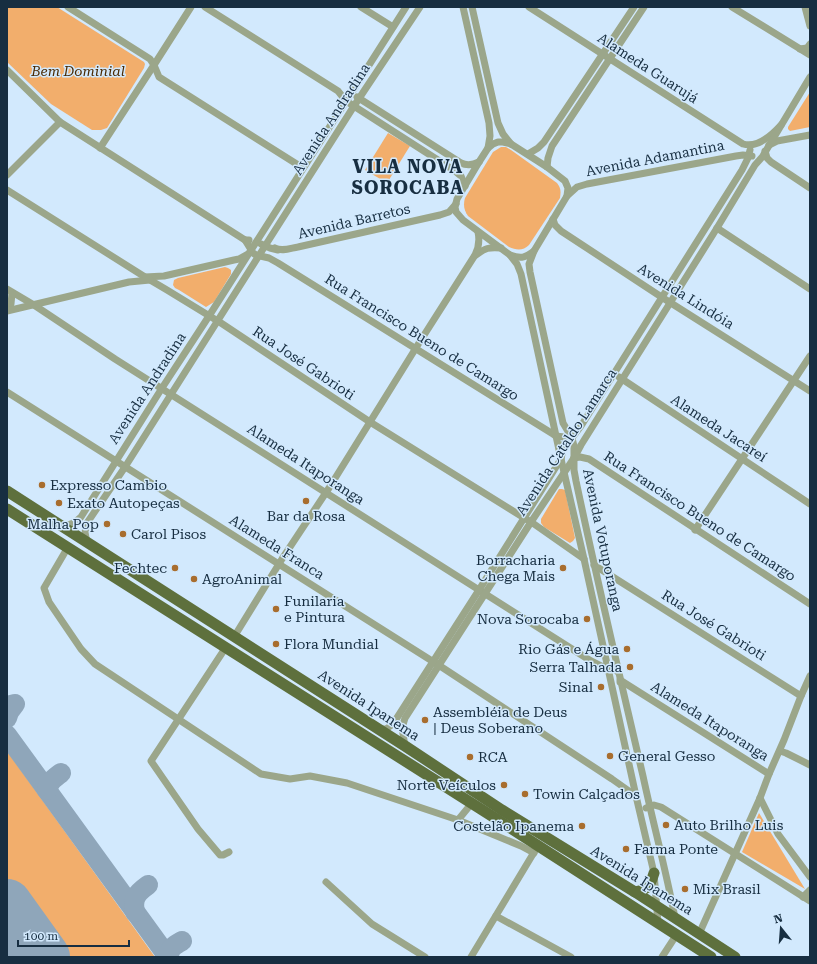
<svg xmlns="http://www.w3.org/2000/svg" width="817" height="964" font-family="'Roboto Serif',serif">
  <style>
    .green { fill: #f2ae6c }
    .lines { fill: none; stroke-linecap: round; stroke-linejoin: round }
    .taxiway { stroke: #8fa6ba; stroke-width: 20 }
    .runway { stroke: #8fa6ba; stroke-width: 50 }
    .street { stroke: #9ba68a; stroke-width: 7 }
    .primary { stroke: #5e703d; stroke-width: 11 }
    .poi-dot { fill: #a86d2e; stroke: #d2e9fd; stroke-width: 1.5 }
    .labels { text-anchor: middle; dominant-baseline: central; stroke-width: 3; stroke-linejoin: round; paint-order: stroke }
    .street-label { font-size: 14px; fill: #172e41; stroke: #d2e9fd }
    .park-label { font-size: 14px; font-style: italic; fill: #4b2a03; stroke: #d2e9fd }
    .poi-label { font-size: 14px; fill: #172e41; stroke: #d2e9fd; text-anchor: start }
    .district-label { font-size: 18px; font-weight: bold; letter-spacing: 1px; fill: #172e41; stroke: #d2e9fd }
  </style>
  <rect width="100%" height="100%" fill="#d2e9fd"/>
  <g class="green">
    <path d="M7,7H57L144,62L145,64L144,68L107,128L101,130H92L51,104L7,62Z"/>
    <path d="M810,92V127L790,131L788,129V127Z"/>
    <path d="M388,133L410,146L387,183L365,170Z"/>
    <path d="M501,147H506L511,150L557,183C561,188 561,192 560,198L529,245C523,251 516,250 509,247L468,216C464,210 463,205 465,198L493,152Z"/>
    <path d="M225,267L228,268L231,270V274L214,302L206,307L179,290L175,288L173,285L174,280L178,278Z"/>
    <path d="M559,489H562L565,490L575,538L573,541L570,543L544,527L541,523V519Z"/>
    <path d="M7,751L155,957H62L7,881Z"/>
    <path d="M759,813L805,889L742,852Z"/>
  </g>
  <g class="lines">
    <g class="taxiway">
      <path d="M7,706L15,704L9,712L7,718"/>
      <path d="M7,735L168,957"/>
      <path d="M47,790C49,782 54,778 61,773"/>
      <path d="M135,912C132,898 137,893 148,885"/>
      <path d="M20,949L29,947L41,952"/>
      <path d="M9,957C22,948 27,945 24,927"/>
      <path d="M169,957C169,948 175,945 182,941"/>
    </g>
    <path class="runway" d="M7,904L45,957"/>
    <g class="street">
      <path d="M68,7L150,59L154,65L159,77L303,168"/>
      <path d="M205,7L338,91L346,101L455,171L461,176L465,186"/>
      <path d="M361,7L393,27"/>
      <path d="M463,7L489,123L490,136L488,148"/>
      <path d="M472,7L498,123L503,134L511,144"/>
      <path d="M529,7L743,144C757,148 772,135 781,125"/>
      <path d="M732,7L810,55"/>
      <path d="M805,7L810,26"/>
      <path d="M800,49L807,48L810,44"/>
      <path d="M7,70L60,122L245,240H249"/>
      <path d="M357,97L461,163C467,166 473,165 479,162"/>
      <path d="M498,142H503L511,144L547,167L565,181L568,188L567,196L534,251C525,258 521,259 510,255L463,220L456,212L455,207L457,199L479,162L488,148L493,144Z"/>
      <path d="M769,145L777,141L810,135"/>
      <path d="M100,148L154,65L191,7"/>
      <path d="M765,151L767,158L771,162L810,188"/>
      <path d="M528,154L538,148L544,142L634,7"/>
      <path d="M764,154L810,77"/>
      <path d="M547,167L548,158L552,146L644,7"/>
      <path d="M7,175L60,122"/>
      <path d="M7,190L145,277L167,290L221,323L370,422L534,524L584,559"/>
      <path d="M567,196L577,187L587,184L736,156L743,155L752,156"/>
      <path d="M553,219L555,225L561,231L663,298L810,391"/>
      <path d="M717,228L810,289"/>
      <path d="M245,240L253,253L256,255L269,258L278,263L553,434L556,436L572,438"/>
      <path d="M261,244L270,248L278,250"/>
      <path d="M275,248C282,252 291,248 298,247L440,215L449,212L456,204"/>
      <path d="M534,251L529,264L530,272L563,423L572,438L574,446V470L576,481C597,580 620,678 643,776C653,823 666,870 675,918"/>
      <path d="M476,255C485,248 489,247 501,248"/>
      <path d="M510,255L517,264L521,274L561,459L584,559L636,796L654,873L658,923"/>
      <path d="M145,277L164,276L234,260L239,259L248,254"/>
      <path d="M7,289L34,305L115,359L591,661L609,670L614,669L618,672"/>
      <path d="M7,308L11,304L12,293"/>
      <path d="M7,311L129,282L150,280"/>
      <path d="M619,377L810,504"/>
      <path d="M7,392L440,666L612,779L636,796"/>
      <path d="M574,458L580,457L589,459L810,604"/>
      <path d="M61,524C70,526 75,523 81,517L162,388L209,316L406,7"/>
      <path d="M695,530L810,356"/>
      <path d="M88,544C85,536 84,531 87,523L125,467L265,246L354,106L420,7"/>
      <path d="M68,547L44,588L49,602L81,649L95,664L261,774L290,779L310,776L347,783L458,820L521,846L534,853"/>
      <path d="M594,565L801,696"/>
      <path d="M234,637L282,559L329,488L419,343L475,255C479,247 480,241 478,232"/>
      <path d="M226,647L151,761L198,829L220,855H223L229,852"/>
      <path d="M620,682V680L769,774"/>
      <path d="M379,729H386L393,724L479,590L561,459L564,444L566,442L572,438L581,426L742,170L748,158L750,150"/>
      <path d="M405,746L402,728L405,718L531,522L574,458L581,445L717,228L755,165L763,156"/>
      <path d="M780,751L786,753L810,765"/>
      <path d="M760,798L778,834L810,877"/>
      <path d="M646,808L654,805L661,807L810,901"/>
      <path d="M458,820L472,803"/>
      <path d="M326,882L372,924L425,957"/>
      <path d="M803,897L810,890"/>
      <path d="M496,916L571,957"/>
      <path d="M699,934L760,798L769,774L784,740L801,696L810,676"/>
      <path d="M471,957L536,849"/>
      <path d="M662,957L677,934"/>
    </g>
    <g class="primary">
      <path d="M7,491L405,746L502,810L635,892L735,957"/>
      <path d="M7,509L495,818L711,957"/>
      <path d="M635,892C649,889 650,886 654,873"/>
    </g>
  </g>
  <g class="poi-dot">
    <circle cx="42" cy="485" r="4"/>
    <circle cx="306" cy="501" r="4"/>
    <circle cx="59" cy="503" r="4"/>
    <circle cx="107" cy="524" r="4"/>
    <circle cx="123" cy="534" r="4"/>
    <circle cx="175" cy="568" r="4"/>
    <circle cx="563" cy="568" r="4"/>
    <circle cx="194" cy="579" r="4"/>
    <circle cx="276" cy="609" r="4"/>
    <circle cx="587" cy="619" r="4"/>
    <circle cx="276" cy="644" r="4"/>
    <circle cx="627" cy="649" r="4"/>
    <circle cx="630" cy="667" r="4"/>
    <circle cx="601" cy="687" r="4"/>
    <circle cx="425" cy="720" r="4"/>
    <circle cx="610" cy="756" r="4"/>
    <circle cx="470" cy="757" r="4"/>
    <circle cx="504" cy="785" r="4"/>
    <circle cx="525" cy="794" r="4"/>
    <circle cx="666" cy="825" r="4"/>
    <circle cx="582" cy="826" r="4"/>
    <circle cx="626" cy="849" r="4"/>
    <circle cx="685" cy="889" r="4"/>
  </g>
  <g class="labels">
    <g class="street-label">
      <text transform="translate(648 68) rotate(33)">Alameda Guarujá</text>
      <text transform="translate(331 119) rotate(-57)">Avenida Andradina</text>
      <text transform="translate(655 158) rotate(-11)">Avenida Adamantina</text>
      <text transform="translate(354 221) rotate(-13)">Avenida Barretos</text>
      <text transform="translate(686 296) rotate(32)">Avenida Lindóia</text>
      <text transform="translate(422 337) rotate(32)">Rua Francisco Bueno de Camargo</text>
      <text transform="translate(304 363) rotate(34)">Rua José Gabrioti</text>
      <text transform="translate(147 388) rotate(-57)">Avenida Andradina</text>
      <text transform="translate(719 428) rotate(33)">Alameda Jacareí</text>
      <text transform="translate(566 442) rotate(-57)">Avenida Cataldo Lamarca</text>
      <text transform="translate(306 464) rotate(33)">Alameda Itaporanga</text>
      <text transform="translate(700 516) rotate(33)">Rua Francisco Bueno de Camargo</text>
      <text transform="translate(603 540) rotate(78)">Avenida Votuporanga</text>
      <text transform="translate(277 547) rotate(32)">Alameda Franca</text>
      <text transform="translate(714 625) rotate(32)">Rua José Gabrioti</text>
      <text transform="translate(369 705) rotate(33)">Avenida Ipanema</text>
      <text transform="translate(710 721) rotate(32)">Alameda Itaporanga</text>
      <text transform="translate(642 880) rotate(32)">Avenida Ipanema</text>
    </g>
    <g class="park-label">
      <text x="78" y="71">Bem Dominial</text>
    </g>
    <g class="poi-label">
      <text x="50" y="485">Expresso Cambio</text>
      <text x="67" y="503">Exato Autopeças</text>
      <text x="306" y="516" text-anchor="middle">Bar da Rosa</text>
      <text x="99" y="524" text-anchor="end">Malha Pop</text>
      <text x="131" y="534">Carol Pisos</text>
      <text x="555" y="560" text-anchor="end">Borracharia<tspan x="555" dy="16">Chega Mais</tspan></text>
      <text x="167" y="568" text-anchor="end">Fechtec</text>
      <text x="202" y="579">AgroAnimal</text>
      <text x="284" y="601">Funilaria<tspan x="284" dy="16">e Pintura</tspan></text>
      <text x="579" y="619" text-anchor="end">Nova Sorocaba</text>
      <text x="284" y="644">Flora Mundial</text>
      <text x="619" y="649" text-anchor="end">Rio Gás e Água</text>
      <text x="622" y="667" text-anchor="end">Serra Talhada</text>
      <text x="593" y="687" text-anchor="end">Sinal</text>
      <text x="433" y="712">Assembléia de Deus<tspan x="433" dy="16">| Deus Soberano</tspan></text>
      <text x="618" y="756">General Gesso</text>
      <text x="478" y="757">RCA</text>
      <text x="496" y="785" text-anchor="end">Norte Veículos</text>
      <text x="533" y="794">Towin Calçados</text>
      <text x="674" y="825">Auto Brilho Luis</text>
      <text x="574" y="826" text-anchor="end">Costelão Ipanema</text>
      <text x="634" y="849">Farma Ponte</text>
      <text x="693" y="889">Mix Brasil</text>
    </g>
    <g class="district-label">
      <text x="408" y="166">VILA NOVA<tspan x="408" dy="21">SOROCABA</tspan></text>
    </g>
  </g>
  <rect width="817" height="964" fill="none" stroke="#172e41" stroke-width="16"/>
  <g transform="translate(781 928) rotate(343)" stroke="#d2e9fd" stroke-width="3" paint-order="stroke">
  <path d="M0-3L7 15L0 10L-7 15Z" fill="#172e41"/>
  <text y="-6" font-size="11" font-weight="bold" text-anchor="middle" fill="#172e41">N</text>
  </g>
  <path d="M18 940v6h111v-6" fill="none" stroke="#172e41" stroke-width="2"/>
  <text x="24" y="940" font-size="12" fill="#172e41" stroke="#d2e9fd" stroke-width="3" paint-order="stroke">100 m</text>
</svg>
